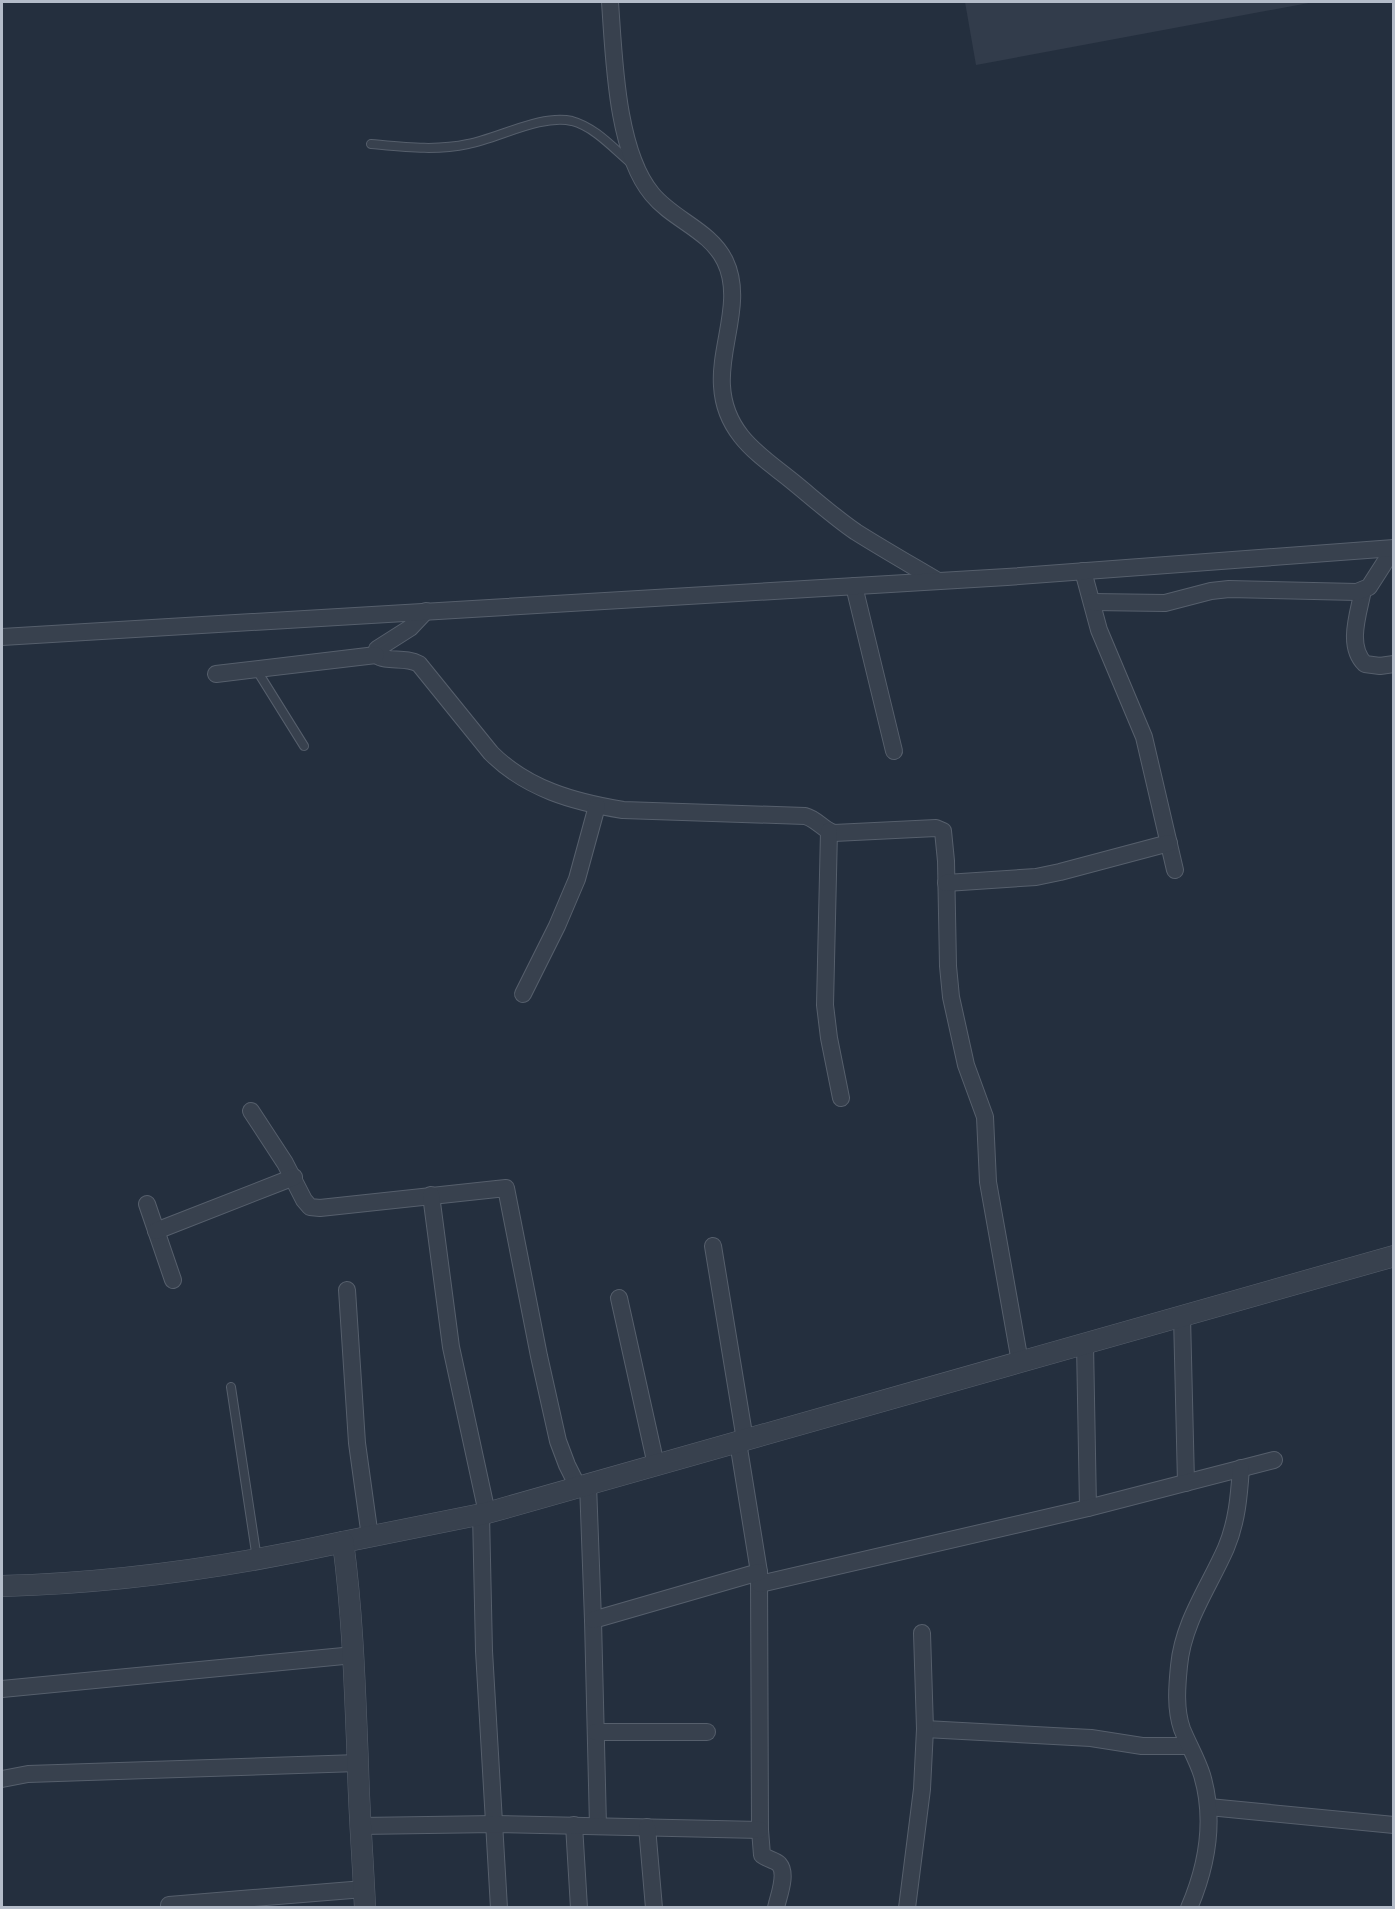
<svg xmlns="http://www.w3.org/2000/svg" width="1395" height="1909" font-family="'Work Sans',sans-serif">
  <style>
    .airport { fill: #323c4b }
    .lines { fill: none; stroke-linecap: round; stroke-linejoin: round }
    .service-casing { stroke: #565f6c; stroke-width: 10 }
    .minor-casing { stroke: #565f6c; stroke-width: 18 }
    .tertiary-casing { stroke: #565f6c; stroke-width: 22 }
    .service { stroke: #38414e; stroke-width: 8 }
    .minor { stroke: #38414e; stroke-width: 16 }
    .tertiary { stroke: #38414e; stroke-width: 21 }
  </style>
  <rect width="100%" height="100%" fill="#242f3e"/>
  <path class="airport" d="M965,2H1314L976,65Z"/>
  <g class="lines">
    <g class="service-casing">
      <g id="service">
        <path d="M371,144C404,147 436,151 468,144C499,138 541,114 572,121C595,127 614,149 632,164"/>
        <path d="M256,669L304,746"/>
        <path d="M231,1387L257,1559"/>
      </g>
    </g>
    <g class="minor-casing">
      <g id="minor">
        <path d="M610,2C614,56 616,151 652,194C673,220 710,230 725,261C744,300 719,346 722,386C723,404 730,422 741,436C755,454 775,467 792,481C813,498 834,517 856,532C883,549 911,565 938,581"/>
        <path d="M1083,571L1099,630L1144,737L1175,870"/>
        <path d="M854,586L894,751"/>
        <path d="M1363,590C1359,612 1346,646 1365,664L1380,666L1394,664"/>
        <path d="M1092,602L1165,603L1211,591L1229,589L1357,592L1369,587L1394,548"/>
        <path d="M426,611L410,628L377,649L376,655C387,663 405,656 419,664L491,753C527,789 574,802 623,810L805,816C817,819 823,830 834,833L936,828L943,831L946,861L948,966L951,997L966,1065L985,1117L988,1182L1020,1362"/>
        <path d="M2,637L1007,577L1394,548"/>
        <path d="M216,674L376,655"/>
        <path d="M829,831L825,1005L829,1038L841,1098"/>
        <path d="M946,883L1036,877L1060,872L1169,843"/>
        <path d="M523,994L557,926L577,879L597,806"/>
        <path d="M251,1111L285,1163L304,1200L310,1207L320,1208L506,1188L539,1356L558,1441L567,1465L578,1487"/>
        <path d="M431,1195L451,1347L487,1513"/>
        <path d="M147,1204L173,1280"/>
        <path d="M156,1231L294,1177"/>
        <path d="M713,1246L745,1440"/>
        <path d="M347,1290L357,1443L370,1537"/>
        <path d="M619,1298L656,1465"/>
        <path d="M1182,1316L1186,1483"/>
        <path d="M1085,1344L1088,1508"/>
        <path d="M738,1442L759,1572L760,1830L762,1855C767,1859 775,1860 779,1864C788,1874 778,1897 776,1908"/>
        <path d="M588,1484L593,1620L598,1826"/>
        <path d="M481,1514L484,1651L499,1908"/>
        <path d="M760,1584L1088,1508L1274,1460"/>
        <path d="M593,1620L759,1572"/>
        <path d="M2,1689L354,1655"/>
        <path d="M925,1729L1091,1738L1142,1746H1189"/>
        <path d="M596,1732H707"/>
        <path d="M2,1779L28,1774L358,1763"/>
        <path d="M1209,1807L1394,1825"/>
        <path d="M574,1825L579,1908"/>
        <path d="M360,1826L495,1824L760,1830"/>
        <path d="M647,1827L654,1908"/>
        <path d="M169,1905L364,1889"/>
        <path d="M907,1908L922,1789L925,1729L922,1633"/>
        <path d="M1189,1908C1207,1866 1215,1819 1202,1775C1197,1759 1188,1744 1182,1729C1175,1709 1177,1686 1179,1666C1183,1622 1209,1587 1226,1548C1237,1522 1239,1496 1241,1468"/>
      </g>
    </g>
    <g class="tertiary-casing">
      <g id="tertiary">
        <path d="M343,1542L487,1513L1394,1256"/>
        <path d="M2,1586C116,1583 230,1567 343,1542C353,1617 355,1691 358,1766C359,1813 363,1860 365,1908"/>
      </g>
    </g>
    <use href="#service" class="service"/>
    <use href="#minor" class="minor"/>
    <use href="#tertiary" class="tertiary"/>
  </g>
  <rect width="1395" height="1909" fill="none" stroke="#b4bcc9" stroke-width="6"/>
</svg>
